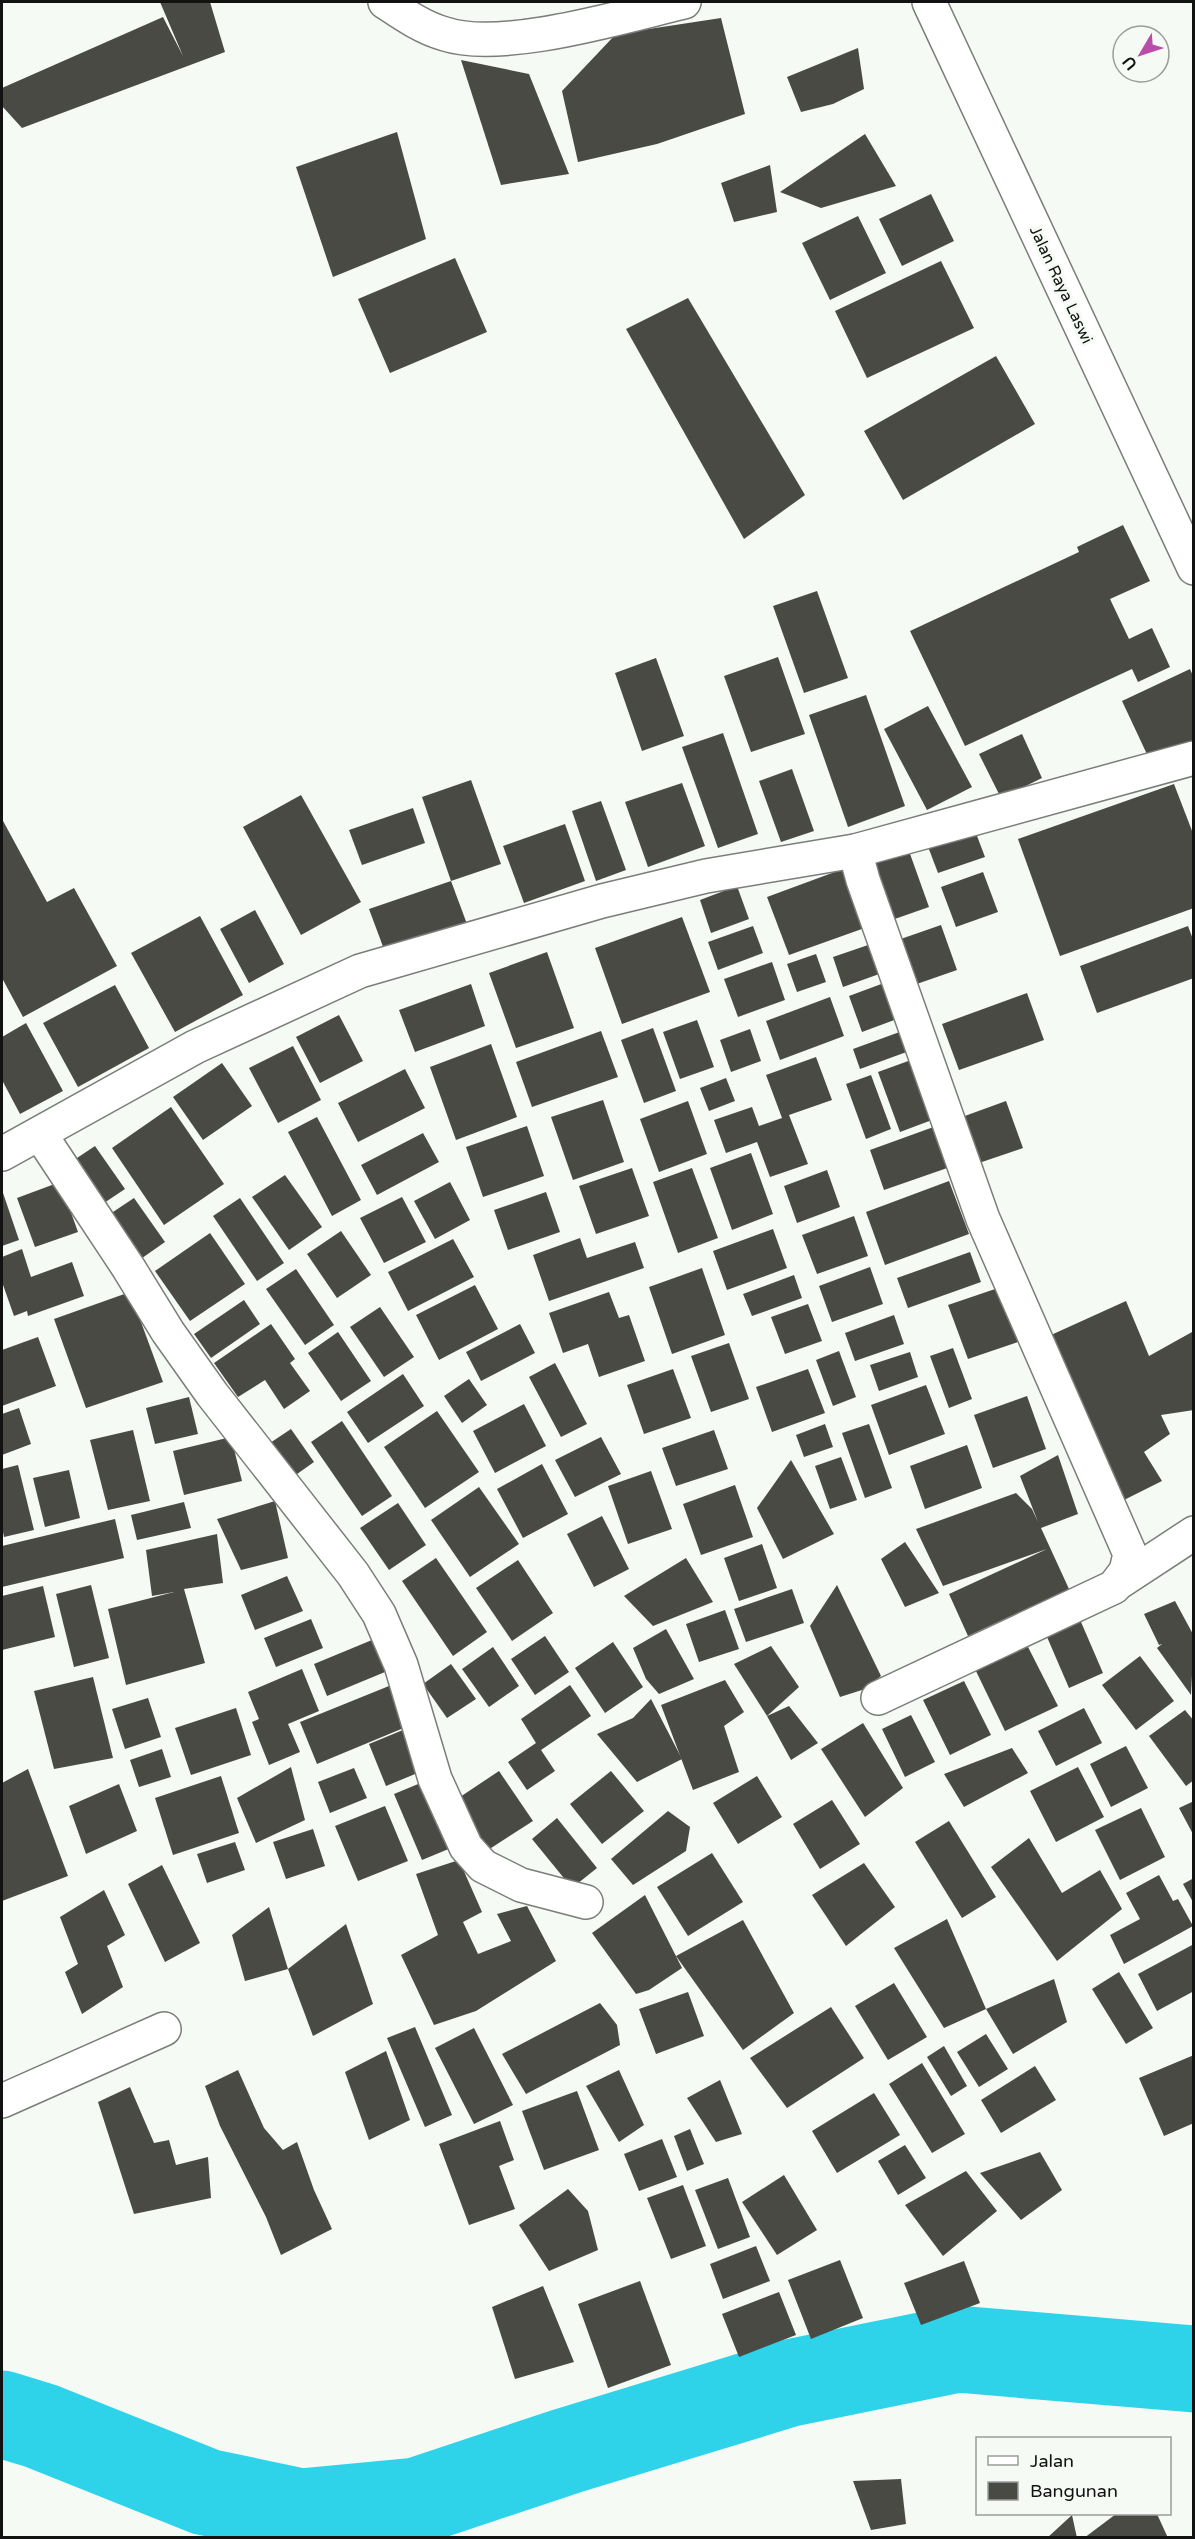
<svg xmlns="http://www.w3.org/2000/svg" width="1195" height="2539" font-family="'Varela Round',sans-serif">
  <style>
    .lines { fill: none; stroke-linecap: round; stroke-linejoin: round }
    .river { stroke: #2ed3ea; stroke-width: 87 }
    .building { fill: #4a4a45 }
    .minor-casing { stroke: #7a7e79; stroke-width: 36 }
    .primary-casing { stroke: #7a7e79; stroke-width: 36 }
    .minor { stroke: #fff; stroke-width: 33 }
    .primary { stroke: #fff; stroke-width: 33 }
    .labels { text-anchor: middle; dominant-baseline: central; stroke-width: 6; stroke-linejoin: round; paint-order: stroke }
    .street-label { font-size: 16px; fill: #111211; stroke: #f5faf5 }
  </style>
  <rect width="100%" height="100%" fill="#f5faf5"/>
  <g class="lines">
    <path class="river" d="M2,2414L41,2426L206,2492L301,2512L417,2501L567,2451L790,2383L957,2349L1194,2369"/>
  </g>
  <g class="building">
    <path d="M160,2H210L225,52L22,128L2,106V88L163,17L183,56Z"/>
    <path d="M721,18L745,114L657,144L578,162L562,91L616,34Z"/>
    <path d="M858,48L864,89L833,104L801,112L787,77Z"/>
    <path d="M461,60L529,74L569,174L501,185Z"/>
    <path d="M397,132L426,239L333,277L296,167Z"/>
    <path d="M865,134L896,186L821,208L780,192Z"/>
    <path d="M770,165L777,212L734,222L721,183Z"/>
    <path d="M931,194L954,241L902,266L879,219Z"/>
    <path d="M858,216L886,273L830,300L802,243Z"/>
    <path d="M455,258L487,332L390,373L358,299Z"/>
    <path d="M941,261L974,328L867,378L835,311Z"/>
    <path d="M688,298L805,495L744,539L626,329Z"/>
    <path d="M996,356L1035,424L903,500L864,431Z"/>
    <path d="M1123,525L1150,581L1110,599L1129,639L1152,628L1170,667L1138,682L1132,669L965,746L910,631L1079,552L1077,547Z"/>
    <path d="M817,591L848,678L804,693L773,606Z"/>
    <path d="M778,657L805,734L751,752L724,676Z"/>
    <path d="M656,658L684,736L642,751L615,673Z"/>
    <path d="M1190,669L1194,678V745L1152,765L1122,701Z"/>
    <path d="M866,695L905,806L848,827L809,715Z"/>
    <path d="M928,706L972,787L927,810L884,729Z"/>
    <path d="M723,733L758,834L718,848L682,747Z"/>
    <path d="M1022,734L1042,778L1001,798L979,754Z"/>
    <path d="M792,769L814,831L781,842L759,781Z"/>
    <path d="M471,780L501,864L451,881L422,797Z"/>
    <path d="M682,783L705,846L648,867L625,802Z"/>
    <path d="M1174,784L1194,836V908L1060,956L1018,839Z"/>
    <path d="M301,795L361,902L301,935L243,827Z"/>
    <path d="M601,801L626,870L596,881L572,811Z"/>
    <path d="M413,808L425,843L362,865L349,830Z"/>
    <path d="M2,819L47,902L74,888L117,966L23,1017L2,978Z"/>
    <path d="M565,824L585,881L524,903L503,846Z"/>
    <path d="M974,828L985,857L938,873L927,844Z"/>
    <path d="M909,851L929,907L889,921L869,865Z"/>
    <path d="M851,866L873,925L789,955L767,897Z"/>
    <path d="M983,872L998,912L956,927L941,887Z"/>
    <path d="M451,881L467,924L385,952L369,909Z"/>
    <path d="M737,886L749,919L711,933L700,900Z"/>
    <path d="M255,910L284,964L249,983L220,929Z"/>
    <path d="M200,916L243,995L175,1032L131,953Z"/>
    <path d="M682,917L710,992L622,1024L595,948Z"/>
    <path d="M941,925L957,970L911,986L895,941Z"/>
    <path d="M753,926L763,953L718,970L708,942Z"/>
    <path d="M1188,926L1194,942V978L1097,1013L1080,966Z"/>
    <path d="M871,944L882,973L843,987L833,957Z"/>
    <path d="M547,952L574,1028L516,1048L489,973Z"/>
    <path d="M816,954L826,982L797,992L787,964Z"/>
    <path d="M772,962L785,1000L738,1017L724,979Z"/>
    <path d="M884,983L897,1019L862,1032L849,996Z"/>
    <path d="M471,984L485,1026L415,1052L399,1010Z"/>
    <path d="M115,985L149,1048L78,1087L43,1023Z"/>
    <path d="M1027,993L1044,1040L959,1070L942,1024Z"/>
    <path d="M830,997L844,1036L780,1060L766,1021Z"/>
    <path d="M339,1015L363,1061L320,1083L296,1037Z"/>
    <path d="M697,1020L714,1067L680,1079L663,1032Z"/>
    <path d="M26,1023L63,1091L20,1114L2,1080V1037Z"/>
    <path d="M653,1028L676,1091L644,1103L621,1040Z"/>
    <path d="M750,1029L761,1061L731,1072L720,1040Z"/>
    <path d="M905,1030L912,1050L860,1069L853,1049Z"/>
    <path d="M601,1031L618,1077L532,1107L516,1062Z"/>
    <path d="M491,1044L517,1117L456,1140L430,1067Z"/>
    <path d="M293,1046L321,1100L278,1123L249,1068Z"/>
    <path d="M816,1057L832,1100L789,1115L808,1164L770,1177L757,1142L726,1153L714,1120L752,1107L759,1126L782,1118L766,1075Z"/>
    <path d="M911,1060L932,1120L900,1132L878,1072Z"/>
    <path d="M222,1063L252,1106L203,1140L173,1097Z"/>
    <path d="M405,1069L425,1108L358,1142L338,1103Z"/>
    <path d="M871,1075L891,1129L866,1139L846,1084Z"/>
    <path d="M726,1078L735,1101L709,1111L700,1088Z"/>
    <path d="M603,1100L624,1162L573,1180L551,1117Z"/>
    <path d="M688,1101L707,1154L659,1172L640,1119Z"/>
    <path d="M1006,1101L1023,1148L979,1163L962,1117Z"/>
    <path d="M171,1107L224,1184L164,1225L112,1148Z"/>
    <path d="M317,1117L361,1200L332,1216L288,1132Z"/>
    <path d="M939,1125L953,1166L884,1190L870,1150Z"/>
    <path d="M527,1126L544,1176L483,1197L466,1147Z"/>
    <path d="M423,1133L439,1162L377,1195L361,1165Z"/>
    <path d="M95,1146L125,1189L95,1209L65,1166Z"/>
    <path d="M751,1153L773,1214L732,1230L710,1168Z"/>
    <path d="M632,1168L649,1216L596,1234L579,1186Z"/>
    <path d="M692,1168L718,1238L678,1253L653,1182Z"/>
    <path d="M827,1170L840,1207L797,1223L784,1186Z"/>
    <path d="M285,1175L322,1227L289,1250L252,1197Z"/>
    <path d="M949,1181L969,1234L885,1265L866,1212Z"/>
    <path d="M60,1182L78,1232L35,1247L17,1198Z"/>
    <path d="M450,1182L470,1220L435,1239L414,1201Z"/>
    <path d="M2,1190L19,1240L2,1246Z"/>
    <path d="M546,1192L560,1232L508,1250L494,1210Z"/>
    <path d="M402,1197L426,1242L384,1263L360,1218Z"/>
    <path d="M134,1198L165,1242L135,1263L104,1218Z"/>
    <path d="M240,1198L284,1263L257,1281L213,1216Z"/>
    <path d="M854,1216L868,1256L817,1274L802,1235Z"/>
    <path d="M773,1229L787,1268L727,1290L713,1251Z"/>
    <path d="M341,1231L371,1275L337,1298L307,1254Z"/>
    <path d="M210,1233L245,1284L190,1321L155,1271Z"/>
    <path d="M580,1238L587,1258L635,1242L644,1268L549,1301L533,1255Z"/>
    <path d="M453,1239L474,1277L408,1311L388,1272Z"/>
    <path d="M22,1249L31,1277L72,1262L84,1296L28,1316L27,1311L14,1316L2,1282V1257Z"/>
    <path d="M970,1252L981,1282L908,1308L897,1278Z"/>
    <path d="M870,1267L883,1304L832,1322L819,1286Z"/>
    <path d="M702,1268L725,1335L672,1354L649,1287Z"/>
    <path d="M296,1269L334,1325L305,1345L266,1289Z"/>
    <path d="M794,1275L802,1298L752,1316L743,1294Z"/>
    <path d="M475,1285L498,1329L439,1360L416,1315Z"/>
    <path d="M998,1288L1018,1342L968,1359L948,1305Z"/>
    <path d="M130,1292L163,1382L86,1408L54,1319Z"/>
    <path d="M609,1292L619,1318L629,1315L645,1361L599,1377L588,1344L563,1353L549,1313Z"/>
    <path d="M244,1300L260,1324L211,1358L194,1334Z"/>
    <path d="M1126,1301L1149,1356L1192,1332L1194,1410L1161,1415L1170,1434L1144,1452L1162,1481L1124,1500L1051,1335Z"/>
    <path d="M808,1304L822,1341L785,1354L771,1317Z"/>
    <path d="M380,1307L414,1357L384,1377L350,1327Z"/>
    <path d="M894,1315L904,1344L855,1361L845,1333Z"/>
    <path d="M271,1324L295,1359L290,1363L310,1391L284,1409L265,1380L238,1397L214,1363Z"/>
    <path d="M520,1324L535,1353L481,1381L466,1352Z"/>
    <path d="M338,1332L371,1381L341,1401L308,1353Z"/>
    <path d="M38,1337L56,1386L2,1406V1350Z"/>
    <path d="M729,1343L749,1399L711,1412L691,1356Z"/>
    <path d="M953,1348L972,1399L949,1408L930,1356Z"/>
    <path d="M839,1351L856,1397L833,1406L816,1360Z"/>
    <path d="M910,1352L918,1377L879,1391L870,1365Z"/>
    <path d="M555,1363L587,1424L561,1437L529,1377Z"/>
    <path d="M673,1369L691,1418L644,1434L627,1385Z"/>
    <path d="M808,1369L825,1413L772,1432L756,1387Z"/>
    <path d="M403,1374L424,1406L368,1443L347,1412Z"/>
    <path d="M469,1379L487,1405L462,1423L444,1396Z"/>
    <path d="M926,1385L945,1434L889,1455L871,1405Z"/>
    <path d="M1027,1396L1046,1449L993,1468L974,1415Z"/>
    <path d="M189,1397L198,1434L155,1444L146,1408Z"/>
    <path d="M524,1404L546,1446L495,1473L473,1431Z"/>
    <path d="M19,1408L31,1444L2,1455V1414Z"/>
    <path d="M437,1411L479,1472L425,1508L384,1447Z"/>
    <path d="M342,1421L392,1496L362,1516L311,1442Z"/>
    <path d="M825,1424L833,1447L804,1457L796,1435Z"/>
    <path d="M869,1424L892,1488L865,1498L842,1433Z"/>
    <path d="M291,1429L314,1462L290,1479L267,1445Z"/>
    <path d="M133,1430L150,1501L108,1510L90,1440Z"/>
    <path d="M714,1430L728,1469L676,1486L662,1448Z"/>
    <path d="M231,1437L242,1481L184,1495L173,1451Z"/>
    <path d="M601,1437L621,1474L575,1497L555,1460Z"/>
    <path d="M967,1445L982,1488L925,1509L910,1466Z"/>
    <path d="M1058,1455L1078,1514L1041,1528L1069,1589L968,1636L949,1594L1047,1549L943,1586L916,1529L1016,1493L1032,1509L1038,1522L1020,1476Z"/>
    <path d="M841,1457L857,1500L830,1509L815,1466Z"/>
    <path d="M791,1460L834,1534L783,1559L757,1508Z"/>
    <path d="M542,1464L568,1514L523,1538L497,1489Z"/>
    <path d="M18,1465L34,1530L4,1537L2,1527V1469Z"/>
    <path d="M69,1470L80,1518L45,1527L33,1478Z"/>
    <path d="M651,1471L672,1529L628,1544L608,1486Z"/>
    <path d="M735,1485L753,1537L701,1555L683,1504Z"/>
    <path d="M479,1487L519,1544L470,1577L431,1520Z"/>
    <path d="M275,1501L288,1558L241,1570L217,1519Z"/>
    <path d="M184,1502L191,1528L137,1540L131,1515Z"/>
    <path d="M398,1503L426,1545L389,1570L360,1528Z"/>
    <path d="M602,1516L629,1569L594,1587L567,1534Z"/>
    <path d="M115,1519L124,1558L2,1587V1546Z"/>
    <path d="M217,1534L223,1583L184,1589L205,1663L126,1685L108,1609L174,1592L152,1596L146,1550Z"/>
    <path d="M905,1542L939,1593L905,1607L881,1559Z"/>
    <path d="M762,1544L777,1588L739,1601L724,1558Z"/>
    <path d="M436,1558L487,1632L453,1656L402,1581Z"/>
    <path d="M686,1558L713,1602L653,1626L624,1596Z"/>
    <path d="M518,1560L553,1613L512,1641L476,1588Z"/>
    <path d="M287,1576L303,1611L255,1630L241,1595Z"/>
    <path d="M91,1585L109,1658L74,1667L56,1594Z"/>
    <path d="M837,1585L881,1676L865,1689L840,1697L810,1626Z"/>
    <path d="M43,1586L55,1637L2,1650V1596Z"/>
    <path d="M792,1589L804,1623L746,1642L734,1609Z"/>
    <path d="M1175,1601L1194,1636L1191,1695L1157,1648L1162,1644L1159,1645L1144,1614Z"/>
    <path d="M725,1610L739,1649L699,1662L686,1624Z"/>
    <path d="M1078,1615L1103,1673L1069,1688L1044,1630Z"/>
    <path d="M311,1619L323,1648L276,1667L264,1638Z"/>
    <path d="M666,1629L694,1679L659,1694L646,1679L633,1648Z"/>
    <path d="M545,1636L569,1672L535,1695L511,1659Z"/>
    <path d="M372,1640L385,1672L327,1696L314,1664Z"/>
    <path d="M613,1642L643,1687L605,1713L575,1668Z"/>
    <path d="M1026,1643L1058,1706L1005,1731L974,1667Z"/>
    <path d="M771,1646L799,1687L767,1716L734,1664Z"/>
    <path d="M493,1647L519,1686L489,1707L462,1669Z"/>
    <path d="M1140,1656L1174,1701L1136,1730L1102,1685Z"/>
    <path d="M451,1664L476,1699L447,1718L423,1684Z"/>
    <path d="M302,1669L319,1711L288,1724L300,1752L269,1765L252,1722L259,1719L248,1692Z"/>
    <path d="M93,1677L113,1758L54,1769L34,1691Z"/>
    <path d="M725,1680L744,1712L724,1726L739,1772L693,1790L661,1705Z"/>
    <path d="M964,1681L991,1735L950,1755L923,1700Z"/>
    <path d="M570,1685L591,1716L541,1750L555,1771L527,1790L508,1762L536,1743L521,1719Z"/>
    <path d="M389,1686L406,1727L317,1764L300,1722Z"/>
    <path d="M148,1698L161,1737L125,1749L112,1709Z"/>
    <path d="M651,1699L682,1759L637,1782L597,1734L633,1718Z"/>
    <path d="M789,1706L818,1743L791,1760L767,1716Z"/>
    <path d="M236,1708L251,1755L191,1775L175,1728Z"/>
    <path d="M1084,1708L1102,1743L1056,1766L1038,1731Z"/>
    <path d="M1185,1710L1194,1721V1780L1186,1786L1149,1736Z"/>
    <path d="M911,1715L935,1762L905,1777L882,1729Z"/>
    <path d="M863,1723L903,1788L865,1817L821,1749Z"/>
    <path d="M403,1730L420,1772L386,1786L369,1744Z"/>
    <path d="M1126,1746L1148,1788L1111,1807L1090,1764Z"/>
    <path d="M1012,1748L1028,1773L964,1807L944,1774Z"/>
    <path d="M162,1749L171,1777L139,1787L130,1760Z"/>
    <path d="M291,1767L305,1820L256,1843L237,1798Z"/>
    <path d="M1078,1767L1104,1817L1056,1842L1030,1791Z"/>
    <path d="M354,1768L367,1798L330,1813L318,1782Z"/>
    <path d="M28,1769L68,1876L2,1901V1783Z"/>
    <path d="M499,1771L533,1821L488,1850L454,1801Z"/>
    <path d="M611,1771L644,1811L602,1844L570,1804Z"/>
    <path d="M221,1776L239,1833L173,1855L155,1798Z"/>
    <path d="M757,1776L782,1817L738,1844L713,1803Z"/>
    <path d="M423,1782L451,1848L422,1860L394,1794Z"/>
    <path d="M119,1784L137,1831L86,1854L69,1806Z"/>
    <path d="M832,1800L860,1844L820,1869L793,1824Z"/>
    <path d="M1194,1801V1836L1179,1808Z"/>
    <path d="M385,1806L408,1861L358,1881L335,1826Z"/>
    <path d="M1141,1808L1165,1857L1120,1880L1095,1830Z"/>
    <path d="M668,1811L690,1827L686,1851L633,1885L611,1859Z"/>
    <path d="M557,1818L597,1868L572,1888L532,1839Z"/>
    <path d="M949,1821L996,1897L962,1918L915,1842Z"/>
    <path d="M313,1829L325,1866L286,1879L273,1842Z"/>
    <path d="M1029,1838L1062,1893L1100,1870L1122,1909L1057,1961L991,1867Z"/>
    <path d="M235,1842L245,1870L207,1883L197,1854Z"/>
    <path d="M712,1853L743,1902L688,1936L657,1887Z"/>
    <path d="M459,1860L482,1912L463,1922L478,1954L511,1941L497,1914L527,1906L556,1961L476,2011L434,2025L401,1955L438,1935L416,1874Z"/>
    <path d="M864,1863L895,1907L846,1946L812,1895Z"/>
    <path d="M162,1865L200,1943L165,1962L128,1884Z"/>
    <path d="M1159,1875L1173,1901L1178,1899L1193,1926L1124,1964L1110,1935L1140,1919L1126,1893Z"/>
    <path d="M1194,1878V1904L1183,1884Z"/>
    <path d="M104,1890L125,1935L107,1946L123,1987L82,2014L65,1972L78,1964L60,1917Z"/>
    <path d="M645,1895L682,1968L649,1990L636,1994L592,1933Z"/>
    <path d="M269,1907L288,1969L245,1981L232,1935Z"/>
    <path d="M947,1919L986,2009L1054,1979L1067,2022L1013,2054L986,2009L944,2028L894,1948Z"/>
    <path d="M743,1920L794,2013L743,2050L676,1956Z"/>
    <path d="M346,1924L373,2004L313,2036L288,1969Z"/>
    <path d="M1194,1944V1991L1157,2011L1138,1974Z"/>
    <path d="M1119,1972L1153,2028L1126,2044L1092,1989Z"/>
    <path d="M894,1983L927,2037L888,2060L855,2006Z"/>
    <path d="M688,1992L704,2036L656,2054L639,2009Z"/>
    <path d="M600,2003L617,2025L620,2045L526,2094L502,2054Z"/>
    <path d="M831,2007L864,2058L787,2108L750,2058Z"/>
    <path d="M415,2027L452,2115L425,2127L387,2038Z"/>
    <path d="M474,2028L513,2105L474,2124L435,2048Z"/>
    <path d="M986,2034L1008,2069L979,2087L957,2052Z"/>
    <path d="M944,2046L967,2086L951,2096L927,2057Z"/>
    <path d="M386,2051L410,2120L369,2140L345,2072Z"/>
    <path d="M1194,2055V2123L1164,2136L1139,2078Z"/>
    <path d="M922,2063L965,2134L932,2153L889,2084Z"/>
    <path d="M1035,2066L1056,2100L1001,2133L981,2100Z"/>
    <path d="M238,2070L264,2128L283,2150L297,2142L314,2190L332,2229L281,2255L266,2217L220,2126L205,2086Z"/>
    <path d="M619,2070L644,2125L619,2142L586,2086Z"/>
    <path d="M720,2080L742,2134L716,2142L687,2098Z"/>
    <path d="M130,2087L154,2143L169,2140L176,2165L208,2157L211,2198L134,2214L98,2102Z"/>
    <path d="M577,2091L599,2150L544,2170L522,2111Z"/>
    <path d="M874,2093L900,2135L837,2173L812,2131Z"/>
    <path d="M500,2121L514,2160L499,2166L515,2209L469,2225L439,2144Z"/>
    <path d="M690,2129L704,2164L687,2171L674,2136Z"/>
    <path d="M662,2139L677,2177L639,2191L624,2154Z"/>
    <path d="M905,2145L926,2178L898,2195L878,2161Z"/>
    <path d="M1040,2152L1062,2190L1021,2220L980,2173Z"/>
    <path d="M966,2171L997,2211L943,2256L905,2205Z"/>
    <path d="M784,2175L817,2230L777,2255L742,2202Z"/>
    <path d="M728,2178L750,2237L718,2249L695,2190Z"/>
    <path d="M683,2185L706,2246L671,2259L647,2198Z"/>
    <path d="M568,2189L588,2211L598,2250L549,2271L519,2225Z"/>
    <path d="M756,2246L770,2281L723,2299L710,2264Z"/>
    <path d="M840,2260L863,2318L811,2339L788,2280Z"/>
    <path d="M964,2261L980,2303L921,2325L904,2283Z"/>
    <path d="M640,2281L671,2365L608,2388L578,2304Z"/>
    <path d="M543,2286L574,2362L515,2379L492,2307Z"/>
    <path d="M779,2292L796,2335L739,2357L722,2314Z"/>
    <path d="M901,2479L906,2524L871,2530L853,2481Z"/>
    <path d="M1116,2514H1157L1168,2538H1084Z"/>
    <path d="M1072,2515L1077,2538H1047Z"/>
  </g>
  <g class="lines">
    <g class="minor-casing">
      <g id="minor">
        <path d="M385,2C403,14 423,28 445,34C502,53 624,16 684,2"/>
        <path d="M855,851L863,880L983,1219L1130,1554L1126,1571L1114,1587L878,1698"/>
        <path d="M40,1134L128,1267L168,1332L212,1394L353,1574L379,1614L401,1665L435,1779L466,1847L483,1866L521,1885L586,1902"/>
        <path d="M2,1154L195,1047L360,971L602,901L706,876L855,851L1194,758"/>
        <path d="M1121,1581L1194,1533"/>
        <path d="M2,2101L164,2029"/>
      </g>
    </g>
    <g class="primary-casing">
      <path id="primary" d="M929,2L1194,568"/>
    </g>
    <use href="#minor" class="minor"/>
    <use href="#primary" class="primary"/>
  </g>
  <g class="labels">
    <g class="street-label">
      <text transform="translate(1061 285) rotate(65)">Jalan Raya Laswi</text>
    </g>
  </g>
  <rect width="1195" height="2539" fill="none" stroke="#111211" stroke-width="6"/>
  <rect x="976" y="2437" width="195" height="78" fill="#f5faf5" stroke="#9a9d9a" stroke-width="1.5"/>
  <rect x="988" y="2456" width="30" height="9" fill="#ffffff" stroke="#9a9d9a" stroke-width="1.5"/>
  <text x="1030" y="2467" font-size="18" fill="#111211">Jalan</text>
  <rect x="988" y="2482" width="30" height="18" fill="#4a4a45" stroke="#9a9d9a" stroke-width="1.5"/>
  <text x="1030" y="2497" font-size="18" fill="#111211">Bangunan</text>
  <g transform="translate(1141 54) rotate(231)"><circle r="28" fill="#f5faf5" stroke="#9a9d9a" stroke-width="1.5"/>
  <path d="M0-4.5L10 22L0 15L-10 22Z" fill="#ba4caa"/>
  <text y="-9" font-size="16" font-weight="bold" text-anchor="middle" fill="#111211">U</text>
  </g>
</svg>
